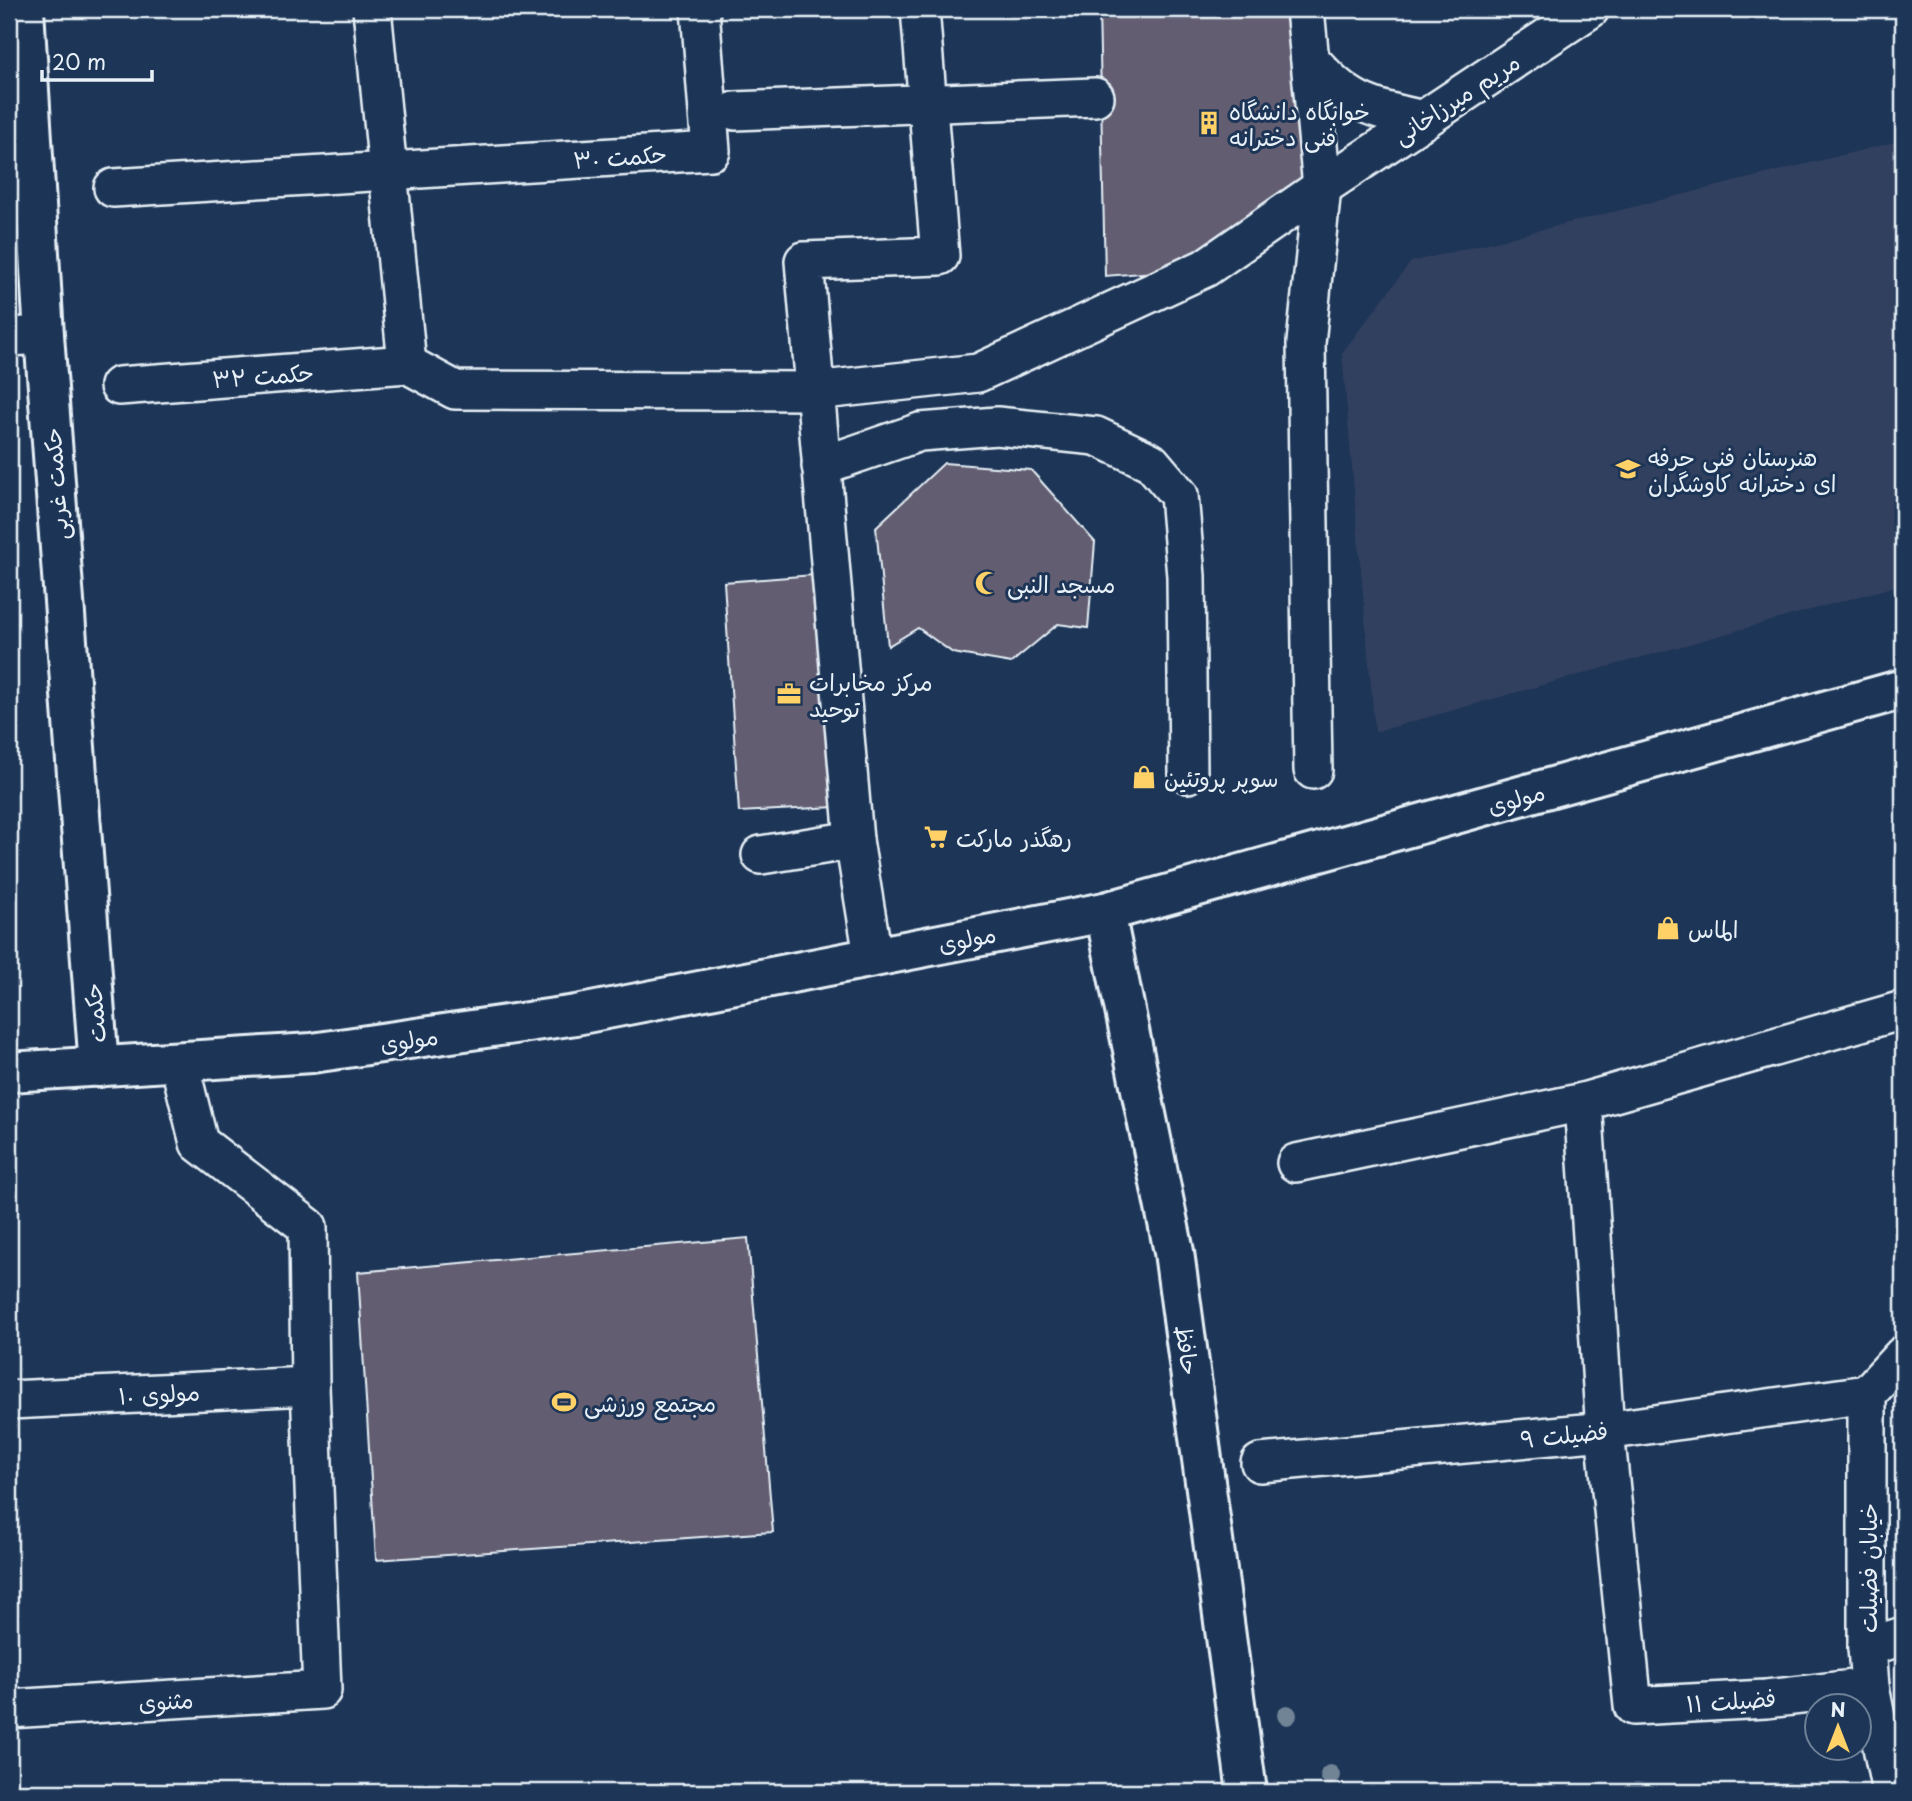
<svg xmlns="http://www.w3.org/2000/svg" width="1912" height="1801" font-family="'Playpen Sans','Playpen Sans Arabic',sans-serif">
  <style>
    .built { fill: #32415f }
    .building { fill: #625d71; stroke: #e8f1f8; stroke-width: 2 }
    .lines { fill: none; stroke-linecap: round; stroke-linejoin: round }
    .street-casing { stroke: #e8f1f8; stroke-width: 42 }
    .secondary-casing { stroke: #e8f1f8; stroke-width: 44 }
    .street { stroke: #1d3557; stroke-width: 37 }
    .secondary { stroke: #1d3557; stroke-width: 38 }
    .tree { fill: #718496 }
    .labels { text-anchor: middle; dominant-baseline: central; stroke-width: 6; stroke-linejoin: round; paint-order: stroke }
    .street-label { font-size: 23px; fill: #e8f1f8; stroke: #1d3557 }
    .poi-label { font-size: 23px; fill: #e8f1f8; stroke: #1d3557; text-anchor: start }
  </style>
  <rect width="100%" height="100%" fill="#1d3557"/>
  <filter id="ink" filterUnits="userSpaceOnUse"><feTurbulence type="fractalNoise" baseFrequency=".0143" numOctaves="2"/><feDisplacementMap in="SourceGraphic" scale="14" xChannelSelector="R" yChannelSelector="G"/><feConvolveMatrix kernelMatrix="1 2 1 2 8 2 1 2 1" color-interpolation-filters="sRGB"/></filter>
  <g filter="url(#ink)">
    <path class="built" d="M1903,140V584L1375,732L1342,353L1411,262Z"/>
    <g class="building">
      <path d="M1099,9H1305L1322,187L1205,268L1105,276Z"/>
      <path d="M944,463L1031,470L1095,542L1088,628L1058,624L1011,663L953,653L918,628L888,646L876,527Z"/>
      <path d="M838,573L855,806L739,812L724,582Z"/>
      <path d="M748,1238L773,1532L376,1560L358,1272Z"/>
    </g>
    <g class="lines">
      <g class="street-casing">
        <g id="street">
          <path d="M372,9L407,364"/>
          <path d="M1305,9L1322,187L1306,343L1313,770"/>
          <path d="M1310,59C1348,104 1368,107 1423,120"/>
          <path d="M735,111L1095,97"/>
          <path d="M113,188L711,151L700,9"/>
          <path d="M9,337L44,335"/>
          <path d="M407,364L455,390L814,391L978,373L1205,268L1322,187L1590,9"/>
          <path d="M119,386L407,364"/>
          <path d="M821,466L920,432L997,426L1096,436L1151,462L1179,495L1186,576L1188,774"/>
          <path d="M761,855L854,840"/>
          <path d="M873,956L854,840L804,261L940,256L920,9"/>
          <path d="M1583,1102L1605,1431L1633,1706L1766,1699L1870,1687"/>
          <path d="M1296,1163L1583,1102L1903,1010"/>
          <path d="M9,1400L310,1386"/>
          <path d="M1260,1463L1605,1431L1867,1394"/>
          <path d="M1867,1647L1903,1636"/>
          <path d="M9,1709L322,1690L310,1386L308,1227L199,1143L179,1062"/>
          <path d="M1891,1792L1870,1687L1867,1647V1394L1903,1355"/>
        </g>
      </g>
      <g class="secondary-casing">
        <g id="secondary">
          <path d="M24,9L44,335L99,1067"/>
          <path d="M1105,912L1174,1252L1247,1792"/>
          <path d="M9,1072L312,1053L576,1015L1105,912L1903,689"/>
        </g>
      </g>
      <use href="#street" class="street"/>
      <use href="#secondary" class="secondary"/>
    </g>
    <g class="tree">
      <circle cx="1287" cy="1715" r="10"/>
      <circle cx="1330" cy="1775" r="10"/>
    </g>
  </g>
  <defs>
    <g id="building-bare" transform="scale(1.89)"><path d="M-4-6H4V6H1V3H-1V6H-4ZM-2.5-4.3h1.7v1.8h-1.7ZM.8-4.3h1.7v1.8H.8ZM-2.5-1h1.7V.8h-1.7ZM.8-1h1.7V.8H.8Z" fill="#ffd166" stroke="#1d3557" stroke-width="2.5" paint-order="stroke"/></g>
    <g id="school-bare" transform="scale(1.89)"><path d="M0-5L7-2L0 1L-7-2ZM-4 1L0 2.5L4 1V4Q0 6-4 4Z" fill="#ffd166" stroke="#1d3557" stroke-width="2.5" paint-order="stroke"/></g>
    <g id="mosque-bare" transform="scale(1.89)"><path d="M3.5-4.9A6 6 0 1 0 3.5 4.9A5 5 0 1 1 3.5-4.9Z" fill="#ffd166" stroke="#1d3557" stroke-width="2.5" paint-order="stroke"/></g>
    <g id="office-bare" transform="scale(1.89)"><path d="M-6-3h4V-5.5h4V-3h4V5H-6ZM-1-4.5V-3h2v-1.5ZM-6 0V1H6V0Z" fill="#ffd166" stroke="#1d3557" stroke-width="2.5" paint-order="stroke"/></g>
    <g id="shop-bare" transform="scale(1.89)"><path d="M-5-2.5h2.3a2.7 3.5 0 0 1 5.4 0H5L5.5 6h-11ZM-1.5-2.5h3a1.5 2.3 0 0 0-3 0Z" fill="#ffd166" stroke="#1d3557" stroke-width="2.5" paint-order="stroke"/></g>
    <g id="supermarket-bare" transform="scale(1.89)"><path d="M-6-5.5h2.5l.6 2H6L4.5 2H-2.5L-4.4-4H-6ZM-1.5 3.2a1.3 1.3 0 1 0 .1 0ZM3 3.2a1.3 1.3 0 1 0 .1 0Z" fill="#ffd166" stroke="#1d3557" stroke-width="2.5" paint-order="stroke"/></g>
    <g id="stadium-bare" transform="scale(1.89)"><path d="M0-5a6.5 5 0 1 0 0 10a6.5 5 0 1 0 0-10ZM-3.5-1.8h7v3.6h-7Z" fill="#ffd166" stroke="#1d3557" stroke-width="2.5" paint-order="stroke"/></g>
  </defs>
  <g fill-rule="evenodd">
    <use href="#building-bare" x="1209" y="123"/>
    <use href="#school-bare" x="1628" y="469"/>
    <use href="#mosque-bare" x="987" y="583"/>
    <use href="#office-bare" x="789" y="694"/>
    <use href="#shop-bare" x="1144" y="777"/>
    <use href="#supermarket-bare" x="936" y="837"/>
    <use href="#shop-bare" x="1668" y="928"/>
    <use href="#stadium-bare" x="564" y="1402"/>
  </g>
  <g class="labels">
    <g class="street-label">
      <text transform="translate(1456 98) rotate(-33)">مریم میرزاخانی</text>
      <text transform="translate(620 156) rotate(-4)">حکمت ۳۰</text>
      <text transform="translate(263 375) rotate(-4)">حکمت ۳۲</text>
      <text transform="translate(55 484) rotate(-94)">حکمت غربی</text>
      <text transform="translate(1516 798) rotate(-16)">مولوی</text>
      <text transform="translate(967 938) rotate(-11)">مولوی</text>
      <text transform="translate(94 1013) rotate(-95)">حکمت</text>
      <text transform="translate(409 1039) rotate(-8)">مولوی</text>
      <text transform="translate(1188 1350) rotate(82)">حافظ</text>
      <text transform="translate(159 1393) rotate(-3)">مولوی ۱۰</text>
      <text transform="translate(1564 1434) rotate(-6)">فضیلت ۹</text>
      <text transform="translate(1867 1568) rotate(-90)">خیابان فضیلت</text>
      <text transform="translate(166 1700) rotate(-3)">مثنوی</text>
      <text transform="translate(1731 1700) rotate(-4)">فضیلت ۱۱</text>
    </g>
    <g class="poi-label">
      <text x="1229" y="110">خوابگاه دانشگاه<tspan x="1229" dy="26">فنی دخترانه</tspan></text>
      <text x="1648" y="456">هنرستان فنی حرفه<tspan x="1648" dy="26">ای دخترانه کاوشگران</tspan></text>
      <text x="1007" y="583">مسجد النبی</text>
      <text x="809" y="681">مرکز مخابرات<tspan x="809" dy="26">توحید</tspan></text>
      <text x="1164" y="777">سوپر پروتئین</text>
      <text x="956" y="837">رهگذر مارکت</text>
      <text x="1688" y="928">الماس</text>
      <text x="584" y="1402">مجتمع ورزشی</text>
    </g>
  </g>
  <rect width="1912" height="1801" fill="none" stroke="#1d3557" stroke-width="35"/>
  <rect x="18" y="18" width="1877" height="1766" fill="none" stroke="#e8f1f8" stroke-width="2.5" filter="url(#ink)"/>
  <g transform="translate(1838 1727)"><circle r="33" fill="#1d3557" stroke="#6e8097" stroke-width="2"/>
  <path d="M0-5L12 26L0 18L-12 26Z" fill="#ffd166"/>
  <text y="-10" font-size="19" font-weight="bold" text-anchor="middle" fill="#e8f1f8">N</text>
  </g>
  <path d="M42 70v10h110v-10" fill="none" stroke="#e8f1f8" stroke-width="3.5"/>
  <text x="52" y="70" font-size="21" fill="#e8f1f8" stroke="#1d3557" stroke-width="5" paint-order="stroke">20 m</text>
</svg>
